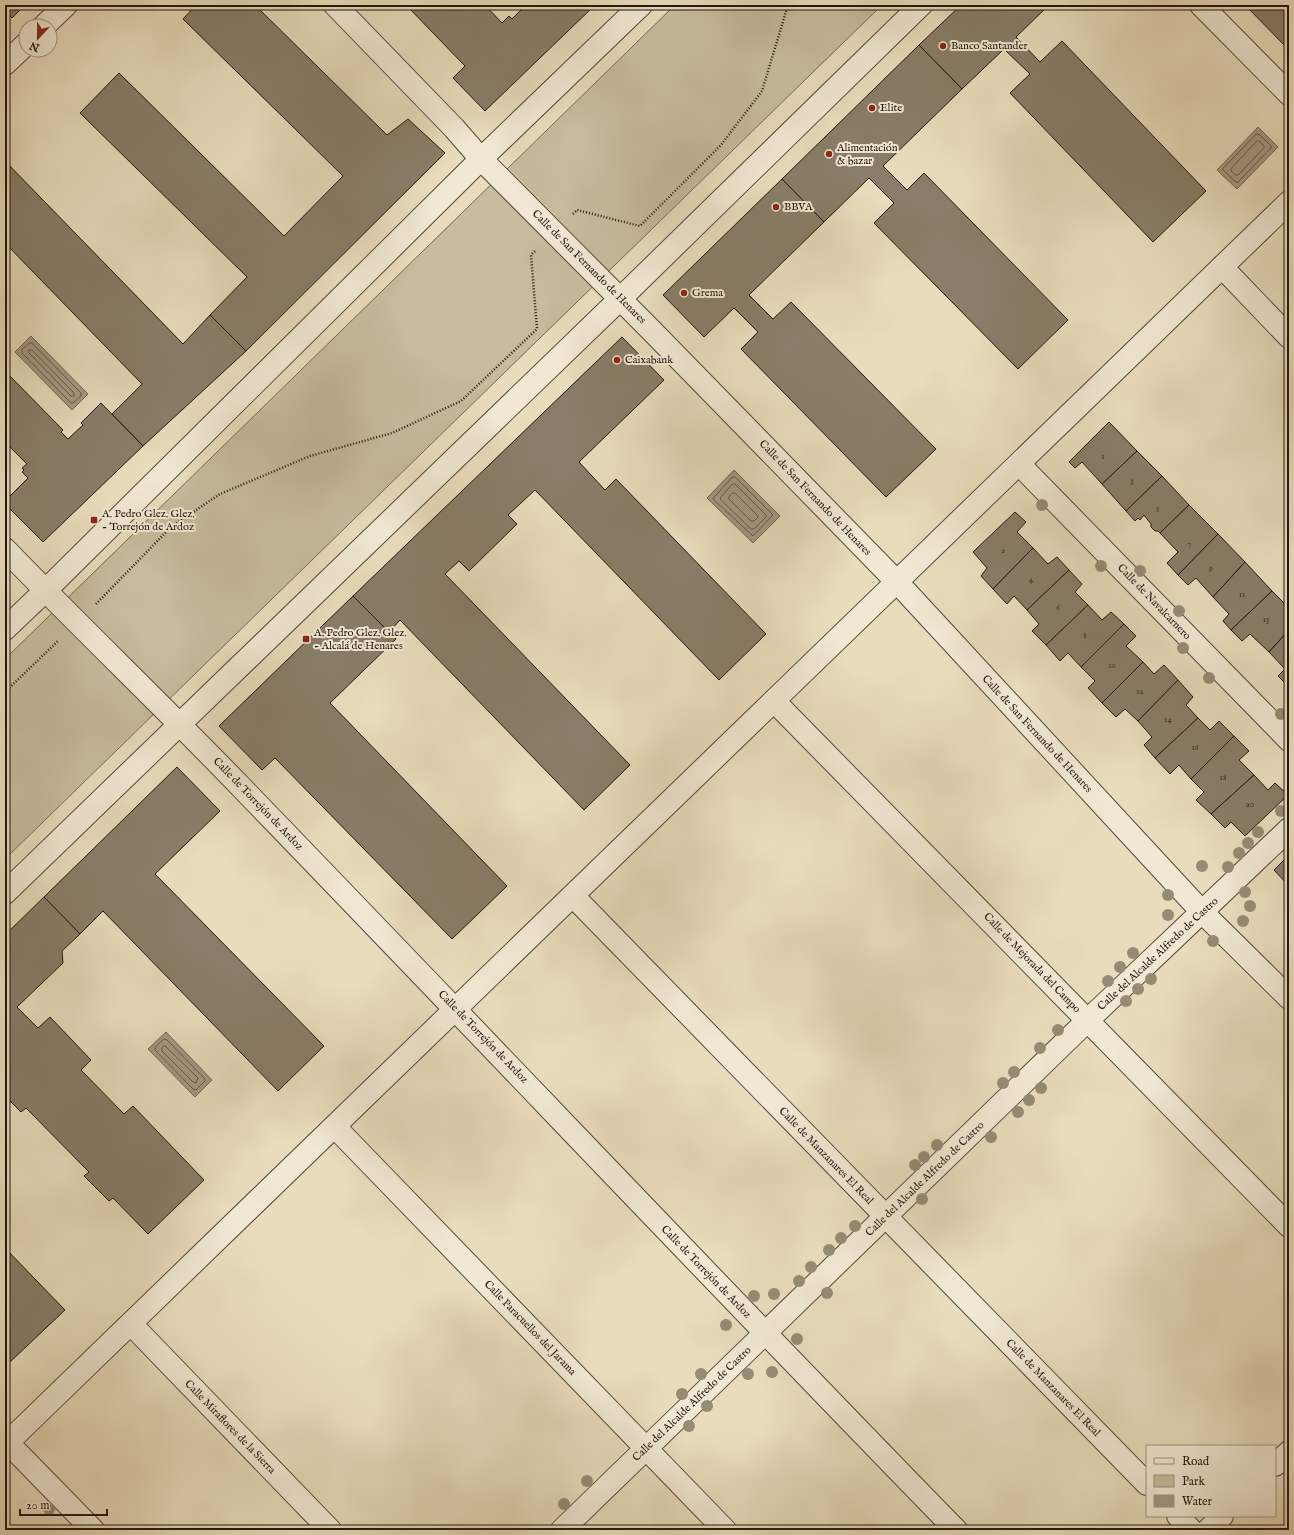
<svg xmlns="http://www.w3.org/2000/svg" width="1294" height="1535" font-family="'IM FELL English',serif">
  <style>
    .green { fill: #c6bb9e; stroke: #746956 }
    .water { fill: #a49981; stroke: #706553 }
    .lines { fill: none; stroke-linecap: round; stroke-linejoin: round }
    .shore { stroke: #625848; stroke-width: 1 }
    .building { fill: #887d68; stroke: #21170e }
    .minor-casing { stroke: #53483a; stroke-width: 24 }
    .path { stroke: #21170e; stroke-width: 2.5; stroke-dasharray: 1 2; stroke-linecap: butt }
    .minor { stroke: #f0e8d3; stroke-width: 22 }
    .tree { fill: #968b74 }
    .poi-dot { fill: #8f2418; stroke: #f0e8d3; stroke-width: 1.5 }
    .labels { text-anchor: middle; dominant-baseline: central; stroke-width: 4; stroke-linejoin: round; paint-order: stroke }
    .number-label { font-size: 9px; fill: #3b3024 }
    .poi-label { font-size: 11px; fill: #21170e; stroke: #f0e8d3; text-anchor: start }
    .street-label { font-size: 11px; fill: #21170e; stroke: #f0e8d3 }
  </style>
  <rect width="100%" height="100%" fill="#e8dcbc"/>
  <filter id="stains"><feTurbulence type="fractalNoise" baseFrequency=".005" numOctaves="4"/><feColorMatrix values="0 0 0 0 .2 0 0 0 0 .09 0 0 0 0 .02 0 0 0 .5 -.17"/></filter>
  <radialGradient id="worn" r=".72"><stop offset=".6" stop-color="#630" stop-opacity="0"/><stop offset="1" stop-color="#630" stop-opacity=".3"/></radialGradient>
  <path class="green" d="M675,5H882L5,859V659Z"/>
  <g class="water">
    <path d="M1258,127L1278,147L1237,189L1217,170Z"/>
    <path d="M31,336L88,394L72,410L15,352Z"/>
    <path d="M734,470L780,516L753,543L707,498Z"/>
    <path d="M166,1032L212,1080L195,1097L148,1049Z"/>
  </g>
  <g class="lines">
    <g class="shore">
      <path d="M1257,134L1260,135L1271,146V148L1238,182H1236L1224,171L1223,169Z"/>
      <path d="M1257,141H1259L1264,146V148L1238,175H1235L1231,171V169Z"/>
      <path d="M30,343H32L81,393V396L73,403H71L22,353V350Z"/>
      <path d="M29,350H32L74,393V396H71L29,353Z"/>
      <path d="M733,477H735L773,515L753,536L713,499Z"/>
      <path d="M733,484H735L766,515V517L754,529H751L720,499L721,497Z"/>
      <path d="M733,493H735L757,515L758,517L754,521H751L729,499V497Z"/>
      <path d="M164,1039L167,1040L205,1079V1081L196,1090L193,1089L155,1050V1048Z"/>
      <path d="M165,1046L198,1078L196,1083L193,1082L162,1051V1048Z"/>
    </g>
  </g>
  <g class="building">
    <path d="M5,5H25L12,18L5,11Z"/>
    <path d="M196,5H255L387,135L408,119L445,153L246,351L210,315L247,277L80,113L119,73L284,236L343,176L183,19Z"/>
    <path d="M406,5H485L502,23L509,16L512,19L526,5H595L485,111L453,78L465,66Z"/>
    <path d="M961,5H1049L1016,37L1040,62L1062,41L1206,191L1153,242L1010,93L1030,74L1004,49L962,89L919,45Z"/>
    <path d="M1245,5H1289V50Z"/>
    <path d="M919,45L962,89L883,166L907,190L924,173L1068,320L1018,369L874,223L894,203L869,178L824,222L782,179Z"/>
    <path d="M5,161L183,344L210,315L246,351L143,446L112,414L142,384L5,243Z"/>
    <path d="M782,179L824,222L749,295L773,319L791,302L936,449L886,497L741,349L758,332L734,308L704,337L663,295Z"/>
    <path d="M622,337L664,380L579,462L605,490L616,479L766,634L719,680L535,490L508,515L517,524L469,571L459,561L445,574L630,765L584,810L400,620L389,632L353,596Z"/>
    <path d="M5,371L63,430L61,432L68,439L83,425L81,423L101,403L143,446L43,542L5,504V501L28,478L22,472L24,470L22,468L27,464L10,447L6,451L5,450Z"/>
    <path d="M1109,422L1137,451L1102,484L1082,462L1075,468L1069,462Z"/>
    <path d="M1137,451L1162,476L1126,511L1102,484Z"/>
    <path d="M1162,476L1189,505L1160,533L1158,531H1155L1151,527V524L1144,515L1140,520L1138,518L1135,521L1126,511Z"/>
    <path d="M1189,505L1218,534L1178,575L1167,563L1178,552L1160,533Z"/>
    <path d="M1015,512L1026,522L1017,532L1033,548L993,589L981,576L987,568L973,552Z"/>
    <path d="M1218,534L1245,562L1213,597L1196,578L1188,585L1178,575Z"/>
    <path d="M1033,548L1048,564L1057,557L1069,570L1027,610L1014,596L1007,604L993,589Z"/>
    <path d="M1245,562L1272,591L1231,630L1223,621L1229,614L1213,597Z"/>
    <path d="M1069,570L1082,584L1075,592L1088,605L1046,645L1032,631L1039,624L1027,610Z"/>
    <path d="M1272,591L1289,608V630L1269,652L1250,634L1242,641L1231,630Z"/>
    <path d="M353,596L396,639L330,703L507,886L452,939L275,758L262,770L219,726Z"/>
    <path d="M1088,605L1102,620L1111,612L1124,624L1081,667L1068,653L1060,661L1046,645Z"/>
    <path d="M1124,624L1136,636L1126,646L1143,662L1102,703L1088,688L1095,681L1081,667Z"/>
    <path d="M1289,630V683L1287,685L1278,676L1285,669L1269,652Z"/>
    <path d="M1143,662L1154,674L1164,665L1178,680L1138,721L1125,709L1116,717L1102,703Z"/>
    <path d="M1178,680L1193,697L1186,705L1198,718L1155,758L1144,745L1152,737L1138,721Z"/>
    <path d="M1198,718L1210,730L1219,721L1234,736L1191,779L1179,765L1170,774L1155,758Z"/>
    <path d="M1234,736L1249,751L1239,760L1254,775L1211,814L1196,800L1204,792L1191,779Z"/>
    <path d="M177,767L220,811L155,874L324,1046L278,1091L103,911L80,934L44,897Z"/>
    <path d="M1254,775L1268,790L1275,783L1288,795L1245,836L1231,822L1225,828L1211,814Z"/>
    <path d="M1289,855V886L1274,870Z"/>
    <path d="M44,897L80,934L62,951L63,963L17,1007L38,1028L50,1017L91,1060L81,1070L124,1114L133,1106L204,1180L148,1234L113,1198L109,1201L84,1176L89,1172L26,1108L21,1112L5,1096V935Z"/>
    <path d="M5,1248L65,1310L10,1362L5,1357Z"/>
  </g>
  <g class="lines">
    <g class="minor-casing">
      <g id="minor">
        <path d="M335,5L454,128L481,159L652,331L897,582L1202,912L1289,998"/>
        <path d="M1201,5L1289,94"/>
        <path d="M44,26L66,5"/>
        <path d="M5,64L26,44"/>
        <path d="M1222,267L1289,337"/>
        <path d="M1019,464L1289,740"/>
        <path d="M5,549C83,630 164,707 242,788C481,1035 716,1284 956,1530"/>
        <path d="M5,629L45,591L481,159L641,5"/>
        <path d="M774,701L1289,1226"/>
        <path d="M5,893L621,298L921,5"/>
        <path d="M573,896L1147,1484"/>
        <path d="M335,1127L725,1530"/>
        <path d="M131,1324L330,1530"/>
        <path d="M5,1440L93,1530"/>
        <path d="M5,1445L1289,202"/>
        <path d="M1275,1465L1289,1452"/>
        <path d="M1178,1516L1191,1530"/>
        <path d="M562,1530L1088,1020L1289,829"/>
        <path d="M1208,1530L1222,1516"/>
      </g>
    </g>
    <g class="path">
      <path d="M573,214L577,210L640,226L721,145L762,91L788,5"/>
      <path d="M96,604L171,527L220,494L310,456L392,433L461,401L537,329L531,255L536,250"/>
      <path d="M5,692L58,641"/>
    </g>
    <use href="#minor" class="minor"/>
  </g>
  <g class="tree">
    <circle cx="1042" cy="505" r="6"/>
    <circle cx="1101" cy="566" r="6"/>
    <circle cx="1140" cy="571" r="6"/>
    <circle cx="1179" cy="611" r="6"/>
    <circle cx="1183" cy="648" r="6"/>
    <circle cx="1209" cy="678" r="6"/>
    <circle cx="1281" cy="714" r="6"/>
    <circle cx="1281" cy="811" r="6"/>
    <circle cx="1258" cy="832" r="6"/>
    <circle cx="1248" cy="843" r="6"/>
    <circle cx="1239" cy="853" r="6"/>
    <circle cx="1202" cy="866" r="6"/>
    <circle cx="1228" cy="867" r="6"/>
    <circle cx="1245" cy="892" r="6"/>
    <circle cx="1168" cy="895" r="6"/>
    <circle cx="1250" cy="906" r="6"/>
    <circle cx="1168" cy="915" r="6"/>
    <circle cx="1243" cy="921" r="6"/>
    <circle cx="1213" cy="941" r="6"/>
    <circle cx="1133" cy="953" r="6"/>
    <circle cx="1120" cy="967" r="6"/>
    <circle cx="1151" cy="979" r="6"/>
    <circle cx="1108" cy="981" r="6"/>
    <circle cx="1138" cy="989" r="6"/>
    <circle cx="1126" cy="1001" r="6"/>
    <circle cx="1058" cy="1030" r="6"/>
    <circle cx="1040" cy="1048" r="6"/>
    <circle cx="1014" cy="1072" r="6"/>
    <circle cx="1003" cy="1083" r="6"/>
    <circle cx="1041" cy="1088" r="6"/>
    <circle cx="1029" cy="1100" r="6"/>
    <circle cx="1018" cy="1112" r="6"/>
    <circle cx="991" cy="1137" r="6"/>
    <circle cx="937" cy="1145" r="6"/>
    <circle cx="924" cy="1157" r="6"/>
    <circle cx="915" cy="1165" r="6"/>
    <circle cx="922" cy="1199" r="6"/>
    <circle cx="855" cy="1226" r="6"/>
    <circle cx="841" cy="1238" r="6"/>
    <circle cx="829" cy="1250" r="6"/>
    <circle cx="811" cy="1267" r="6"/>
    <circle cx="799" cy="1281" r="6"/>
    <circle cx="827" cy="1293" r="6"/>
    <circle cx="774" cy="1294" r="6"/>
    <circle cx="754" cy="1296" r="6"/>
    <circle cx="726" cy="1325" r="6"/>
    <circle cx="797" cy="1339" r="6"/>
    <circle cx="772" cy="1372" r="6"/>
    <circle cx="701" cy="1374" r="6"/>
    <circle cx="748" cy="1374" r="6"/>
    <circle cx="682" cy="1394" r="6"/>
    <circle cx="707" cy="1406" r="6"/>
    <circle cx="689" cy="1426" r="6"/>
    <circle cx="587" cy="1481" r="6"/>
    <circle cx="564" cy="1504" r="6"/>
    <circle cx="49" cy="1509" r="6"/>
  </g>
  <g class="poi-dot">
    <circle cx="943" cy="46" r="4"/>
    <circle cx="872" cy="108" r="4"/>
    <circle cx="829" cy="154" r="4"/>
    <circle cx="776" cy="207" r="4"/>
    <circle cx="684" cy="293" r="4"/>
    <circle cx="617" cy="360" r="4"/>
    <rect x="90" y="516" width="8" height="8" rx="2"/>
    <rect x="302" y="635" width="8" height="8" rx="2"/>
  </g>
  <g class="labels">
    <g class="number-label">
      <text x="1103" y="456">1</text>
      <text x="1132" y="480">3</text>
      <text x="1158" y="508">5</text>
      <text x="1189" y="543">7</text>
      <text x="1003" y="550">2</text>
      <text x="1211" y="568">9</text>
      <text x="1031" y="579">4</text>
      <text x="1242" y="594">11</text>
      <text x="1058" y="607">6</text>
      <text x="1266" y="619">13</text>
      <text x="1085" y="635">8</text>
      <text x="1112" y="665">10</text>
      <text x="1140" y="691">12</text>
      <text x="1168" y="719">14</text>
      <text x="1195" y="747">16</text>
      <text x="1223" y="777">18</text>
      <text x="1250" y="804">20</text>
    </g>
    <g class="poi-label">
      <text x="951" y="46">Banco Santander</text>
      <text x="880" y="108">Elite</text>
      <text x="837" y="148">Alimentación<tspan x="837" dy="13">&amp; bazar</tspan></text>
      <text x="784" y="207">BBVA</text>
      <text x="692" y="293">Grema</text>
      <text x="625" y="360">Caixabank</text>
      <text x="102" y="514">A. Pedro Glez. Glez.<tspan x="102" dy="13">- Torrejón de Ardoz</tspan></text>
      <text x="314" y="633">A. Pedro Glez. Glez.<tspan x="314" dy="13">- Alcalá de Henares</tspan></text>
    </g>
    <g class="street-label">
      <text transform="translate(589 267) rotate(45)">Calle de San Fernando de Henares</text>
      <text transform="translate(815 498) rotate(46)">Calle de San Fernando de Henares</text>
      <text transform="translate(1154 602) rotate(46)">Calle de Navalcarnero</text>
      <text transform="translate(1037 734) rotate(47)">Calle de San Fernando de Henares</text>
      <text transform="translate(258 804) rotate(46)">Calle de Torrejón de Ardoz</text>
      <text transform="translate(1158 954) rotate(-43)">Calle del Alcalde Alfredo de Castro</text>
      <text transform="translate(1032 963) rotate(46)">Calle de Mejorada del Campo</text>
      <text transform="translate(483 1037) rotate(46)">Calle de Torrejón de Ardoz</text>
      <text transform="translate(826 1156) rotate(46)">Calle de Manzanares El Real</text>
      <text transform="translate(925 1179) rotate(-44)">Calle del Alcalde Alfredo de Castro</text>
      <text transform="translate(706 1272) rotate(46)">Calle de Torrejón de Ardoz</text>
      <text transform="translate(530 1328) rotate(46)">Calle Paracuellos del Jarama</text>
      <text transform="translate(1053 1388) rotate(46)">Calle de Manzanares El Real</text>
      <text transform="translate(692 1404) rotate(-44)">Calle del Alcalde Alfredo de Castro</text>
      <text transform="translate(230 1427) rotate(46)">Calle Miraflores de la Sierra</text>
    </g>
  </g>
  <rect width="1294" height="1535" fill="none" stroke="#e8dcbc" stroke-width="20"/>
  <rect x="6" y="6" width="1282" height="1523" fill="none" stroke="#21170e" stroke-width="2"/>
  <rect x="10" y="10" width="1274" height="1515" fill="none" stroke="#21170e"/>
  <rect x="1146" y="1445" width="130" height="72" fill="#f0e8d3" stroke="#9d9484"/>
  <rect x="1154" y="1458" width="20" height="6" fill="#f0e8d3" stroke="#9d9484"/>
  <text x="1182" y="1465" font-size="12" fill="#21170e">Road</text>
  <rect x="1154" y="1475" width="20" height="12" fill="#c6bb9e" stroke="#9d9484"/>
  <text x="1182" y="1485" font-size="12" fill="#21170e">Park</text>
  <rect x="1154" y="1495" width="20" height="12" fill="#a49981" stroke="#9d9484"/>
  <text x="1182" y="1505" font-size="12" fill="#21170e">Water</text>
  <g transform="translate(38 38) rotate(202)"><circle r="19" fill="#f0e8d3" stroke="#9d9484"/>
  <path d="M0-3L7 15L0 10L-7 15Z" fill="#8f2418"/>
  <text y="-6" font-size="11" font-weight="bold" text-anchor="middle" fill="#21170e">N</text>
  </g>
  <path d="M20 1509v6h87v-6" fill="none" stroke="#21170e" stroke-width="2"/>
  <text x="26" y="1509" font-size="12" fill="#21170e" stroke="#f0e8d3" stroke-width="3" paint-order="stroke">20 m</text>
  <rect width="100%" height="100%" filter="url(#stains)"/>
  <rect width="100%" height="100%" fill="url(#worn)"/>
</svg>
